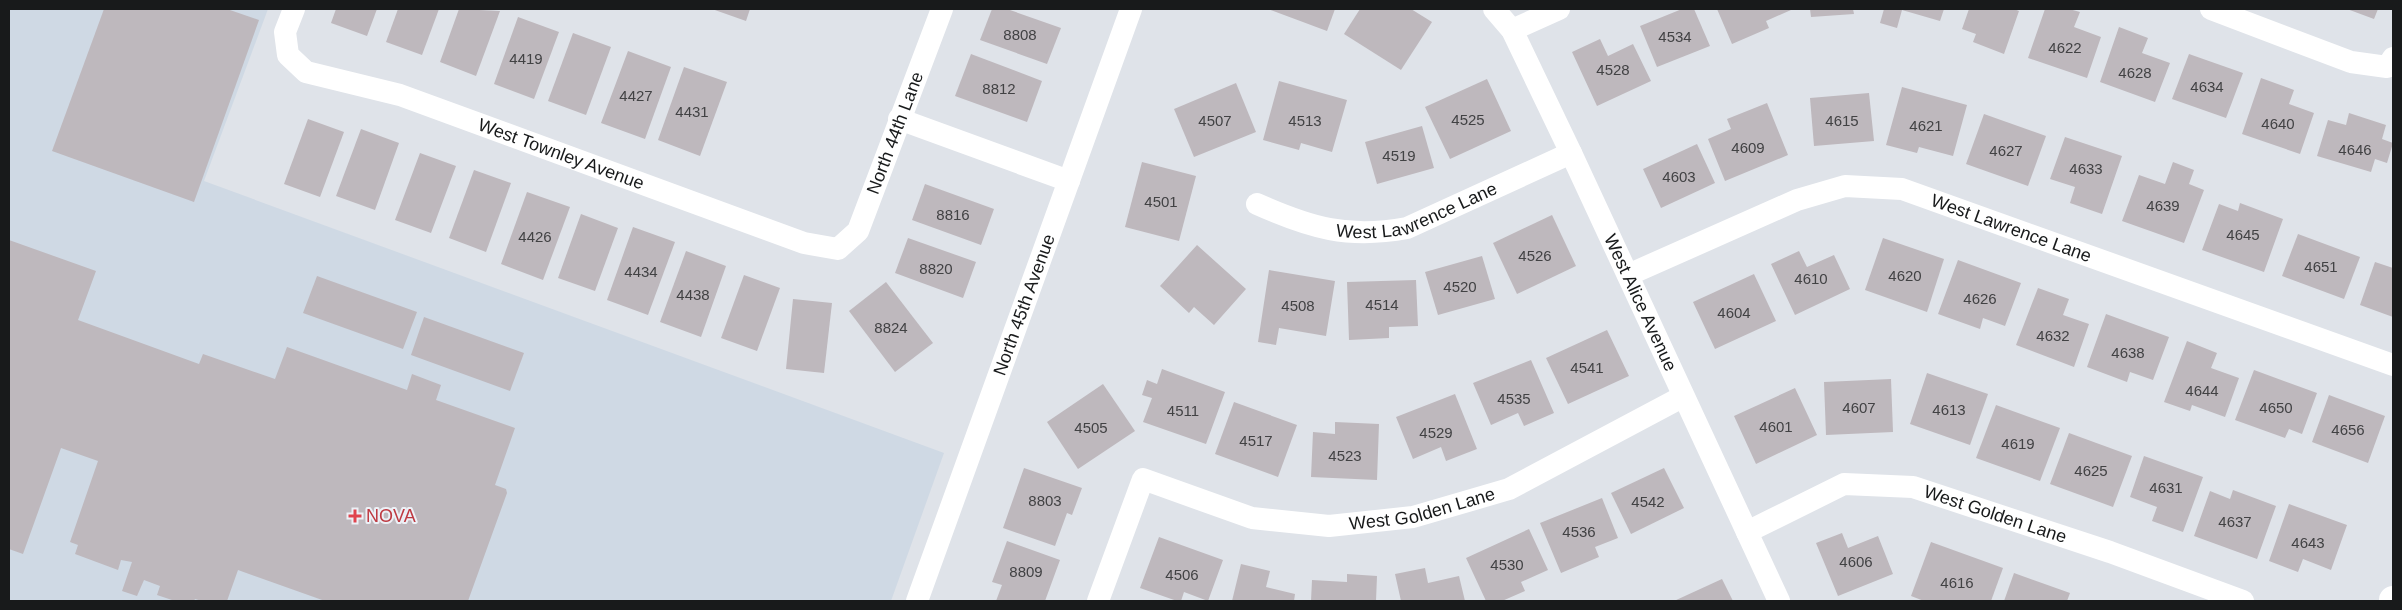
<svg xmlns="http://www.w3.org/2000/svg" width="2402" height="610" font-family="Arial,sans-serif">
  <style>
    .built { fill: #cfd9e4 }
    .building { fill: #beb8bd }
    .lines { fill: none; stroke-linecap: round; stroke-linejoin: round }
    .minor { stroke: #fff; stroke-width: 22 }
    .tertiary { stroke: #fff; stroke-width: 28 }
    .health-dot { fill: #e0444e; stroke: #ecf0f6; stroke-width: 2 }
    .labels { text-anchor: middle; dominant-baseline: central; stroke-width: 4; stroke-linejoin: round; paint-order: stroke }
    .number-label { font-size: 15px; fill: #424244 }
    .street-label { font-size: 18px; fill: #181a1b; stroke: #ecf0f6 }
    .health-label { font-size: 18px; fill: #be3a42; stroke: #ecf0f6; text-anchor: start }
  </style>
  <rect width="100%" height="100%" fill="#dfe3e9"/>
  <path class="built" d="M9,9H268L204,181L944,453L891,601H9Z"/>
  <g class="building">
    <path d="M104,9H227L259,20L194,202L52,151Z"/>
    <path d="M336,9H377L367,36L331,23Z"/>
    <path d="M398,9H439L422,55L386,42Z"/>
    <path d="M459,9L500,11L476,76L440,62Z"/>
    <path d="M712,9H750L746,21Z"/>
    <path d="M992,9H1007L1061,28L1047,64L980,40Z"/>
    <path d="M1268,9H1335L1327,31Z"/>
    <path d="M1360,9H1411L1432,22L1401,70L1344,34Z"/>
    <path d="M1682,9H1694L1710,46L1657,67L1640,26Z"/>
    <path d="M1717,9H1791V10L1766,21L1769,28L1732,44Z"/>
    <path d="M1810,9H1853L1854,14L1811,17Z"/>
    <path d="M1884,9H1944L1940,21L1902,10L1897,28L1880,23Z"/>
    <path d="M1969,9H2014L2019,11L2004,54L1973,42L1976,34L1962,29Z"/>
    <path d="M2045,9H2069L2080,12L2074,27L2101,37L2087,78L2028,58Z"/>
    <path d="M2347,9H2378L2374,19Z"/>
    <path d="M518,17L559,32L534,99L494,84Z"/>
    <path d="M2119,27L2148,38L2142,53L2170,63L2155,102L2100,82Z"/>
    <path d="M573,33L611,47L586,115L548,101Z"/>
    <path d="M1600,39L1608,56L1633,44L1651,81L1597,106L1572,52Z"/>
    <path d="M628,51L671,67L645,139L601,123Z"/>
    <path d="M971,54L1042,81L1027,122L955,96Z"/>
    <path d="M2189,54L2243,73L2226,118L2172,99Z"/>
    <path d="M684,67L727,82L700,156L658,140Z"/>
    <path d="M2261,78L2294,90L2289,104L2314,113L2300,154L2242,134Z"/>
    <path d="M1487,79L1511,131L1450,159L1425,107Z"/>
    <path d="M1279,81L1347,100L1332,152L1301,143L1299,150L1263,140Z"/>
    <path d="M1236,83L1256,132L1194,157L1174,109Z"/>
    <path d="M1902,87L1967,105L1953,156L1919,147L1917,153L1886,145Z"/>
    <path d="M1869,93L1874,141L1814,146L1810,98Z"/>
    <path d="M1767,103L1788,155L1725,181L1708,139L1731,129L1727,119Z"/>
    <path d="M2349,113L2386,125L2382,139L2393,143L2387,163L2375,159L2371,172L2317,156L2328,120L2346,125Z"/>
    <path d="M1984,114L2046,136L2028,186L1966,164Z"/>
    <path d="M308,119L344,132L320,197L284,184Z"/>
    <path d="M1422,126L1434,168L1377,184L1365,142Z"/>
    <path d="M361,129L399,143L375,210L336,196Z"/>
    <path d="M2065,137L2122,156L2102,214L2070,203L2075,187L2050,179Z"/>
    <path d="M1697,144L1715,183L1661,208L1643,169Z"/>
    <path d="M420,153L456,166L431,233L395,220Z"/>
    <path d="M1142,162L1196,176L1179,241L1125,227Z"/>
    <path d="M2173,162L2194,170L2189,184L2204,190L2184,243L2122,221L2139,175L2165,184Z"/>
    <path d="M474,170L511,183L486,252L449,238Z"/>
    <path d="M925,184L994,209L981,245L912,220Z"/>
    <path d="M527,192L570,207L543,280L501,264Z"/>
    <path d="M2240,203L2283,219L2264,272L2202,250L2219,204L2238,211Z"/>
    <path d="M581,214L618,228L595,291L558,278Z"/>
    <path d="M1552,215L1576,266L1517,294L1493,243Z"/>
    <path d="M633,227L675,242L648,315L607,300Z"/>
    <path d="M2298,234L2360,257L2344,299L2282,276Z"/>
    <path d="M908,238L976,262L963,298L895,273Z"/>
    <path d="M1883,238L1944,259L1927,312L1865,290Z"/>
    <path d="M9,240L96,271L78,320L199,364L203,354L275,379L287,347L407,390L412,374L441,385L436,400L515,428L495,485L506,489L507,493L468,601H325L238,570L227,601H202L195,599L194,601H175L157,595L160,586L144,580L137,596L122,591L132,562L121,560L118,570L75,554L78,545L70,542L98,461L61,448L23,554L9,549Z"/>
    <path d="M1197,245L1246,289L1214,325L1194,307L1189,313L1160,286Z"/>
    <path d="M686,251L726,266L701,337L660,322Z"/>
    <path d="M1799,251L1807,267L1834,255L1850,289L1795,315L1771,264Z"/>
    <path d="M1482,256L1495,299L1438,315L1425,272Z"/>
    <path d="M1958,260L2021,283L2005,326L1983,318L1980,329L1938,314Z"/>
    <path d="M2375,262L2393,268V317L2360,305Z"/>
    <path d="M1269,270L1335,281L1326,336L1279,328L1276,345L1258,342Z"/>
    <path d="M1754,274L1776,321L1715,349L1693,302Z"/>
    <path d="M744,275L780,288L757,351L721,338Z"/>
    <path d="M317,276L417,312L403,349L303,313Z"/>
    <path d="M1416,280L1418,326L1389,327V338L1349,340L1347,282Z"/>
    <path d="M886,282L933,343L895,372L849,311Z"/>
    <path d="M2038,288L2069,299L2063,315L2089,324L2074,367L2016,345Z"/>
    <path d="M793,299L832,303L824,373L786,369Z"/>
    <path d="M2106,314L2169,337L2153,380L2130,372L2127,382L2087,367Z"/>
    <path d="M424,317L524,353L510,391L411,355Z"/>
    <path d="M1607,330L1629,376L1568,404L1546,358Z"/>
    <path d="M2187,341L2217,353L2211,368L2239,378L2225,417L2192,405L2190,411L2164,402Z"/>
    <path d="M1531,360L1554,413L1524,426L1518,413L1491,425L1473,383Z"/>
    <path d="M1162,369L1225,392L1206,444L1143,422L1152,398L1142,395L1147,380L1157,384Z"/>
    <path d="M2254,370L2317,393L2302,434L2289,429L2285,438L2235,420Z"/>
    <path d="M1927,373L1988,394L1970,445L1910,424Z"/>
    <path d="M1891,379L1893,432L1826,435L1824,382Z"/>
    <path d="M1103,384L1135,431L1078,469L1047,422Z"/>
    <path d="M1795,388L1817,435L1756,464L1734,416Z"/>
    <path d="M1455,394L1477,449L1446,461L1441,447L1413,459L1396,417Z"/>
    <path d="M2329,395L2385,416L2368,463L2312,442Z"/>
    <path d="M1234,402L1297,425L1278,477L1215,454Z"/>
    <path d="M1996,405L2060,428L2040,481L1976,458Z"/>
    <path d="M1335,422L1379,424L1377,480L1311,477L1313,432L1335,434Z"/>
    <path d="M2069,433L2132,456L2113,507L2050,484Z"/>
    <path d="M2144,456L2203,477L2183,532L2152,521L2157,507L2130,497Z"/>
    <path d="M1024,468L1082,488L1072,515L1067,513L1055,546L1003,528Z"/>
    <path d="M1664,468L1684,508L1631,534L1611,493Z"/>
    <path d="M2233,490L2276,506L2257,559L2194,536L2210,491L2230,499Z"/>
    <path d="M1602,498L1618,538L1595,547L1599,557L1561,573L1540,523Z"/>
    <path d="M2289,504L2347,525L2331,570L2303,559L2298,572L2269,561Z"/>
    <path d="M1529,529L1548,570L1521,582L1525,591L1502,601H1486L1466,558Z"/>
    <path d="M1842,533L1848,548L1878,536L1893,574L1838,596L1816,543Z"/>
    <path d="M1159,537L1223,560L1208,601L1184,592L1181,601H1177L1140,588Z"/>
    <path d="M1007,541L1060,560L1045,601H996L1002,585L992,582Z"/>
    <path d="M1931,542L2003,568L1991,601H1924L1911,596Z"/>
    <path d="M1241,564L1270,571L1266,587L1295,594L1294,601H1232Z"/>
    <path d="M1425,568L1428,583L1459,576L1465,601H1401L1395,574Z"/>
    <path d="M2014,573L2070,593L2067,601H2004Z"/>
    <path d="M1347,574L1377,576L1376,601H1311L1312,580L1347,582Z"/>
    <path d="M1722,579L1733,601H1674Z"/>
  </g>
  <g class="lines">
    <g class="minor">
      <path id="s1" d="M294,9L285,32L288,55L306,72L400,95L804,243L838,249L858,231L942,9"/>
      <path id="s2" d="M1494,9L1512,30L1571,153L1779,601"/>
      <path d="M2211,9L2351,62L2387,67L2393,58"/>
      <path d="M1512,30L1559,9"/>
      <path d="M899,119L1069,181"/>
      <path id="s3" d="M1257,204C1311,228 1348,239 1407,228L1571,153"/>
      <path id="s4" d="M1628,275L1797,200L1845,186L1902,189L2393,365"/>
      <path id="s5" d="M1747,532L1844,484L1913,487L2110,552L2243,601"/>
      <path id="s6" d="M917,601L1131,9"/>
      <path id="s7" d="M1098,601L1143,479L1252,518L1329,526L1413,517L1509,489L1682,397"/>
    </g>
    <path class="tertiary" d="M2393,601V600"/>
  </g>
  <path class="health-dot" d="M352.5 508.5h5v5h5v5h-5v5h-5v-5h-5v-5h5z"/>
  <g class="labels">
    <g class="number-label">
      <text x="1020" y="34">8808</text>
      <text x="1675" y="36">4534</text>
      <text x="2065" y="47">4622</text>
      <text x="526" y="58">4419</text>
      <text x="1613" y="69">4528</text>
      <text x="2135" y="72">4628</text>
      <text x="2207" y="86">4634</text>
      <text x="999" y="88">8812</text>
      <text x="636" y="95">4427</text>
      <text x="692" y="111">4431</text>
      <text x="1468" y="119">4525</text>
      <text x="1215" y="120">4507</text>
      <text x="1305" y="120">4513</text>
      <text x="1842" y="120">4615</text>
      <text x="2278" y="123">4640</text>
      <text x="1926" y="125">4621</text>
      <text x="1748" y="147">4609</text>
      <text x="2355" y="149">4646</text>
      <text x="2006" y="150">4627</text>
      <text x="1399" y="155">4519</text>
      <text x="2086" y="168">4633</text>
      <text x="1679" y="176">4603</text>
      <text x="1161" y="201">4501</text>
      <text x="2163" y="205">4639</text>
      <text x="953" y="214">8816</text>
      <text x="2243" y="234">4645</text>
      <text x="535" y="236">4426</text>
      <text x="1535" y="255">4526</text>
      <text x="2321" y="266">4651</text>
      <text x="936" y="268">8820</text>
      <text x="641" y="271">4434</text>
      <text x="1905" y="275">4620</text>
      <text x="1811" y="278">4610</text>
      <text x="1460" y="286">4520</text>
      <text x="693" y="294">4438</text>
      <text x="1980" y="298">4626</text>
      <text x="1382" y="304">4514</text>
      <text x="1298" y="305">4508</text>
      <text x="1734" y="312">4604</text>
      <text x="891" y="327">8824</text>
      <text x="2053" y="335">4632</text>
      <text x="2128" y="352">4638</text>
      <text x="1587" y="367">4541</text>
      <text x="2202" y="390">4644</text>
      <text x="1514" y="398">4535</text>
      <text x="1859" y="407">4607</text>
      <text x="2276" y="407">4650</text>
      <text x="1949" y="409">4613</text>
      <text x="1183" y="410">4511</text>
      <text x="1776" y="426">4601</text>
      <text x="1091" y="427">4505</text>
      <text x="2348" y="429">4656</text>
      <text x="1436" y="432">4529</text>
      <text x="1256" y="440">4517</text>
      <text x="2018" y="443">4619</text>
      <text x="1345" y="455">4523</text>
      <text x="2091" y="470">4625</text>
      <text x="2166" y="487">4631</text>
      <text x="1045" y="500">8803</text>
      <text x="1648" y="501">4542</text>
      <text x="2235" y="521">4637</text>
      <text x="1579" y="531">4536</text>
      <text x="2308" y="542">4643</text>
      <text x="1856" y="561">4606</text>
      <text x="1507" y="564">4530</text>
      <text x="1026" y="571">8809</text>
      <text x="1182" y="574">4506</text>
      <text x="1957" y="582">4616</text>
    </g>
    <g class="street-label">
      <text stroke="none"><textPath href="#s1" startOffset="766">North 44th Lane</textPath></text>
      <text stroke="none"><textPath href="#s1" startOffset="341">West Townley Avenue</textPath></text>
      <text stroke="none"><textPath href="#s3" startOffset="168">West Lawrence Lane</textPath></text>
      <text stroke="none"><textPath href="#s4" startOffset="408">West Lawrence Lane</textPath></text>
      <text stroke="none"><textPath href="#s2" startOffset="329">West Alice Avenue</textPath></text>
      <text stroke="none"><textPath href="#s6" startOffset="315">North 45th Avenue</textPath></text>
      <text stroke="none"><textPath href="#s7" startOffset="418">West Golden Lane</textPath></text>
      <text stroke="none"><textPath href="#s5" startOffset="264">West Golden Lane</textPath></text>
    </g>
    <g class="health-label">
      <text x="366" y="516">NOVA</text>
    </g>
  </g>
  <rect width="2402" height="610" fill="none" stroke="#181a1b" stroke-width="20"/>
</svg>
